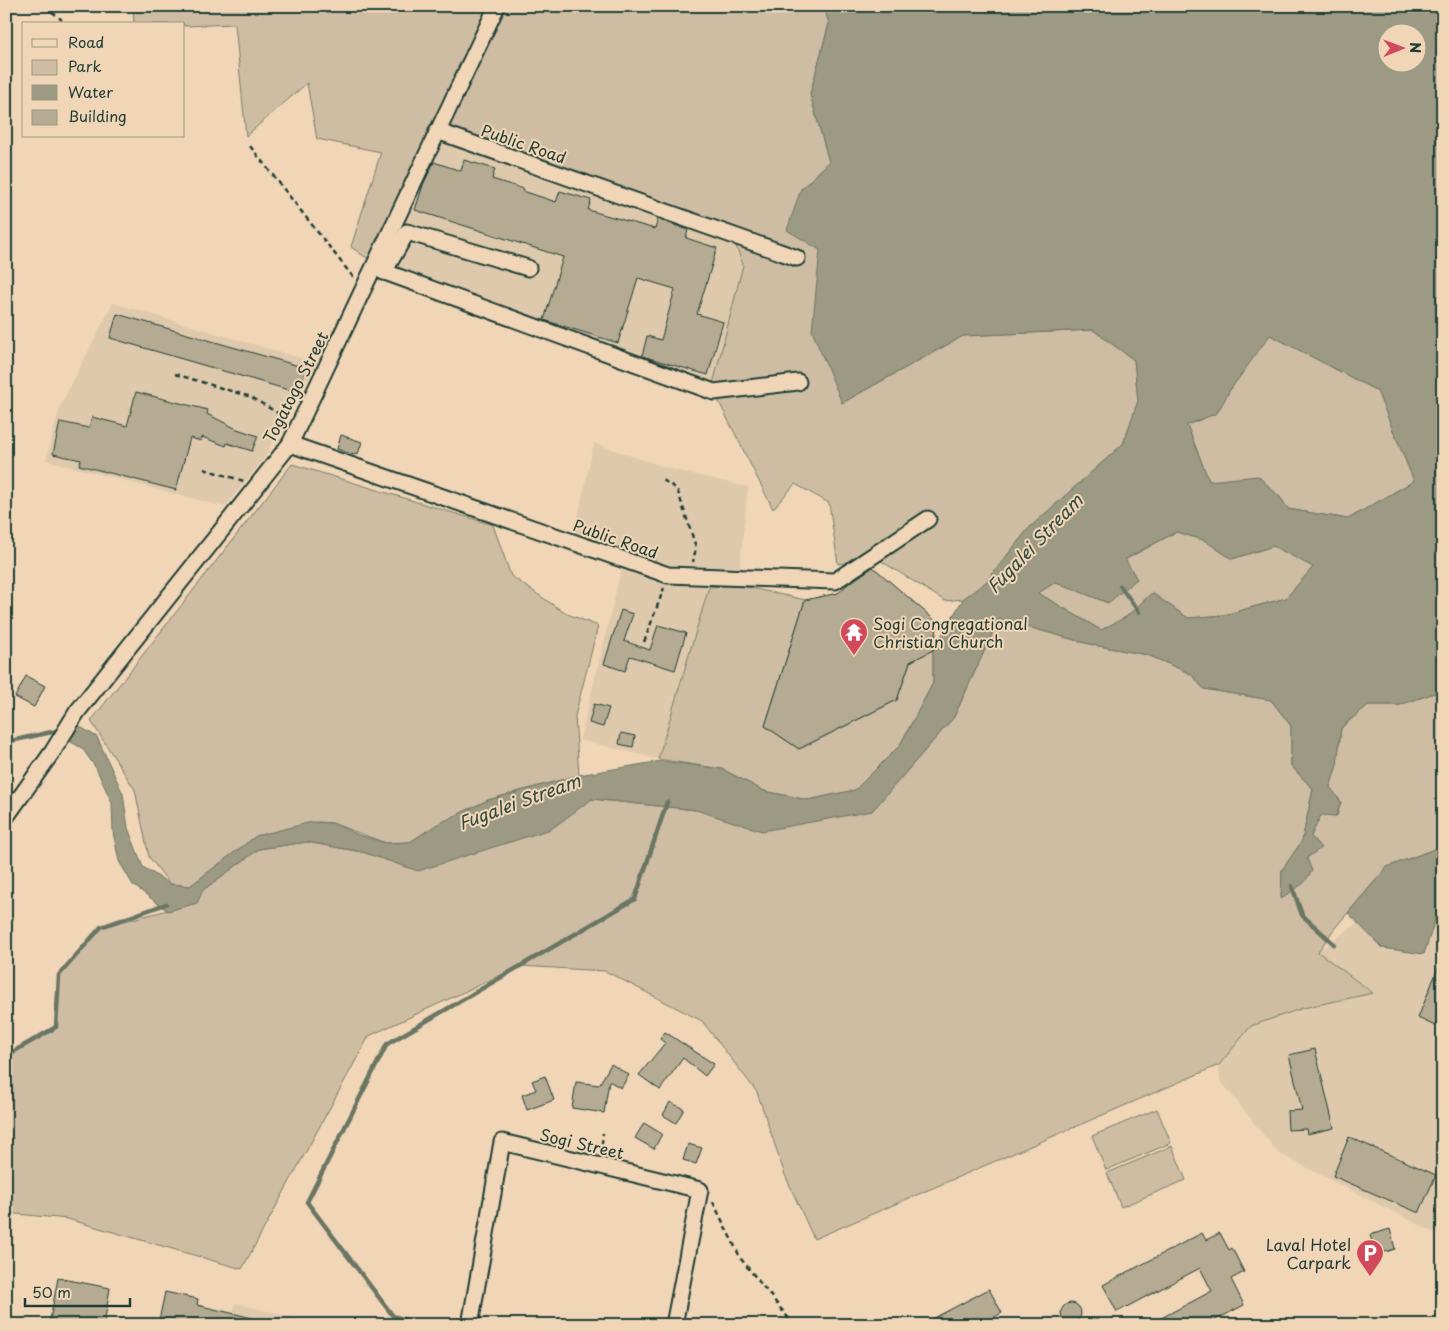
<svg xmlns="http://www.w3.org/2000/svg" width="1449" height="1331" font-family="'Playpen Sans',sans-serif">
  <style>
    .built { fill: #dec9ac }
    .green { fill: #cebda2; stroke: #767d6b }
    .water { fill: #9d9a83; stroke: #6b7563; fill-rule: evenodd }
    .lines { fill: none; stroke-linecap: round; stroke-linejoin: round }
    .stream { stroke: #6b7563; stroke-width: 4.5 }
    .building { fill: #b5ab93; stroke: #1f3d34 }
    .minor-casing { stroke: #1f3d34; stroke-width: 19 }
    .path { stroke: #1f3d34; stroke-width: 2.5; stroke-dasharray: 5 4; stroke-linecap: butt }
    .minor { stroke: #f0d6b7; stroke-width: 15 }
    .labels { text-anchor: middle; dominant-baseline: central; stroke-width: 4; stroke-linejoin: round; paint-order: stroke }
    .street-label { font-size: 16px; fill: #1f3d34; stroke: #f0d6b7 }
    .poi-label { font-size: 16px; fill: #1f3d34; stroke: #f0d6b7; text-anchor: start }
    .water-label { font-size: 18px; font-style: italic; fill: #324b40; stroke: #f0d6b7 }
  </style>
  <rect width="100%" height="100%" fill="#f0d6b7"/>
  <filter id="ink" filterUnits="userSpaceOnUse"><feTurbulence type="fractalNoise" baseFrequency=".02" numOctaves="2"/><feDisplacementMap in="SourceGraphic" scale="10" xChannelSelector="R" yChannelSelector="G"/><feConvolveMatrix kernelMatrix="1 2 1 2 8 2 1 2 1" color-interpolation-filters="sRGB"/></filter>
  <g filter="url(#ink)">
    <g class="built">
      <path d="M439,135L734,240L743,265L712,388L378,266Z"/>
      <path d="M113,303L317,363L263,460L225,507L46,460L60,406Z"/>
      <path d="M594,443L667,468L748,487L738,585L709,587L658,759L580,740L622,567L570,553Z"/>
      <path d="M1443,859V1237L1278,1153L1220,1080L1219,1065L1251,1026L1303,1008L1373,993L1318,952Z"/>
      <path d="M235,1303L323,1325H231Z"/>
    </g>
    <g class="green">
      <path d="M133,6H824L829,23L810,94L829,162L801,189L820,249L842,403L963,336L1093,330L1134,360L1138,401L1123,444L1029,528L985,583L963,599L945,601L878,559L838,564L829,503L795,484L773,509L712,388L743,265L734,240L439,135L378,266L351,247L381,152L317,139L307,83L246,136L235,24L184,26V24H134Z"/>
      <path d="M1270,334L1377,391L1414,481L1348,519L1288,509L1280,497L1258,477L1209,481L1187,425L1217,413L1230,390Z"/>
      <path d="M292,464L493,525L511,576L565,613L598,626L575,716L579,775L488,800L436,825L410,842L386,843L332,823L318,822L256,836L190,886L170,884L149,857L135,790L91,721Z"/>
      <path d="M1176,532L1204,540L1232,559L1273,546L1314,567L1286,598L1224,615L1188,618L1152,593L1126,617L1101,630L1038,593L1056,582L1108,603L1125,560Z"/>
      <path d="M738,585L805,600L765,726L799,749L897,700L910,662L933,650V683L900,745L855,790L808,800L764,791L722,769L658,759L709,587Z"/>
      <path d="M999,619L1093,645L1148,655L1191,674L1204,689L1271,700L1291,726V766L1313,789L1302,841L1282,870L1281,899L1307,858L1311,836L1321,814L1337,816L1341,802L1330,787L1337,765L1341,728L1368,705H1400L1443,690V836L1437,848L1387,867L1334,929L1318,952L1373,993L1303,1008L1251,1026L1219,1065L814,1239L785,1175L757,1092L702,1021L605,971L520,966L369,1036L242,1269L68,1219L6,1213V1056L56,1027L59,975L101,927L196,903L203,890L259,849L307,842L362,852L551,829L591,799L696,810L872,811L954,717Z"/>
      <path d="M1157,1109L1171,1143L1106,1170L1092,1136Z"/>
      <path d="M1172,1146L1186,1180L1121,1207L1107,1173Z"/>
    </g>
    <g class="water">
      <path d="M824,6H1443V690L1400,705H1368L1341,728L1337,765L1330,787L1341,802L1336,816L1321,815L1311,836L1321,848L1307,858L1312,871L1304,883L1281,899L1282,870L1302,841L1313,789L1291,766V726L1271,700L1204,689L1191,674L1148,655L1093,645L999,619L954,717L872,811L762,831L696,810L592,799L551,829L418,871L362,852L307,842L259,849L203,890L197,903L168,911L133,885L119,861L113,832L112,803L96,768L82,748L58,735L67,719L97,737L123,794L128,828L143,867L170,884L190,886L256,836L312,822L332,823L359,835L386,843L410,842L436,825L488,800L579,775L661,761L722,769L764,791L808,800L855,790L900,745L933,683V650L963,599L985,583L1029,528L1123,444L1138,401L1134,360L1093,330L963,336L842,403L812,331L820,250L787,230L801,189L829,162L810,94L829,24ZM1386,32H1416V62H1386ZM1270,335L1377,391L1414,481L1348,519L1288,509L1280,497L1258,476L1209,481L1187,425L1217,413L1230,390ZM1176,532L1204,540L1232,559L1273,546L1313,567L1286,598L1224,615L1188,618L1152,593L1126,617L1101,630L1038,593L1056,582L1108,603L1137,579L1125,559Z"/>
      <path d="M1443,836V895L1424,954L1382,948L1348,913L1387,867L1437,848Z"/>
    </g>
    <g class="lines">
      <g class="stream">
        <path d="M1120,586L1139,612"/>
        <path d="M6,742L61,730"/>
        <path d="M1292,886L1302,915L1334,944"/>
        <path d="M6,1056L56,1027L59,975L101,927L166,904"/>
        <path d="M421,1325L393,1316L307,1202L387,1044L635,899L667,802"/>
      </g>
    </g>
    <g class="building">
      <path d="M464,160L495,169L492,179L524,189L523,191L556,202L560,191L591,200L588,210L655,229L658,219L688,230L686,238L717,248L697,314L723,322L708,375L642,356L647,336L661,340L675,289L638,278L618,343L547,321L544,320L563,257L415,210L423,185L434,162L461,171Z"/>
      <path d="M117,314L306,368L299,393L110,338Z"/>
      <path d="M136,392L208,410L207,414L237,429L258,436L252,451L227,443L226,446L202,437L201,441L190,438L176,490L79,465L81,460L53,454L60,422L89,428L92,417L127,426Z"/>
      <path d="M341,435L362,442L358,454L355,453L354,455L337,449Z"/>
      <path d="M873,567L938,623L933,650L910,662L897,700L799,749L765,726L805,600L838,593L848,584Z"/>
      <path d="M621,610L633,614L624,641L650,650L658,625L686,633L675,670L630,656L625,671L604,664Z"/>
      <path d="M26,676L45,686L34,707L15,697Z"/>
      <path d="M594,704L609,708L603,727L589,723Z"/>
      <path d="M621,733L635,736L633,747L619,744Z"/>
      <path d="M1442,958L1443,1008L1435,1026L1418,1018Z"/>
      <path d="M665,1032L714,1064L705,1076L683,1058L660,1090L639,1075L665,1043L660,1039Z"/>
      <path d="M1315,1049L1334,1128L1307,1134L1306,1129L1288,1130L1287,1111L1302,1110L1289,1055Z"/>
      <path d="M611,1064L629,1075L621,1088L609,1081L604,1113L572,1108L576,1082L599,1085Z"/>
      <path d="M545,1076L554,1100L527,1110L522,1095L536,1090L532,1081Z"/>
      <path d="M670,1102L684,1109L676,1123L663,1115Z"/>
      <path d="M644,1123L662,1134L654,1149L635,1138Z"/>
      <path d="M1349,1137L1436,1175L1419,1213L1333,1176Z"/>
      <path d="M688,1144L702,1148L696,1164L683,1160Z"/>
      <path d="M1390,1229L1395,1249L1376,1255L1370,1235Z"/>
      <path d="M1202,1233L1206,1240L1220,1233L1229,1250L1232,1248L1244,1272L1231,1279L1244,1305L1206,1325H1148L1212,1291L1200,1268L1117,1312L1103,1285Z"/>
      <path d="M58,1278L110,1288L104,1325H49Z"/>
      <path d="M989,1289L1002,1313L979,1325H921Z"/>
      <path d="M165,1292L198,1299L197,1305L261,1320V1325H158Z"/>
      <circle cx="1071" cy="1313" r="10"/>
    </g>
    <g class="lines">
      <g class="minor-casing">
        <g id="minor">
          <path d="M437,131L797,258"/>
          <path d="M374,268L714,392L798,382"/>
          <path d="M384,272L407,232L528,268"/>
          <path d="M290,444L668,575L835,581L928,519"/>
          <path d="M6,817L53,751L77,712L290,444L497,6"/>
          <path d="M470,1325L502,1142L700,1190L674,1325"/>
        </g>
      </g>
      <g class="path">
        <path d="M45,6L62,20"/>
        <path d="M250,146L353,277"/>
        <path d="M175,374L251,397L286,418"/>
        <path d="M204,469L244,481"/>
        <path d="M663,480L677,489L696,547L693,562"/>
        <path d="M644,642L664,588"/>
        <path d="M601,1153L603,1133"/>
        <path d="M713,1202L741,1259L794,1325"/>
      </g>
      <use href="#minor" class="minor"/>
    </g>
  </g>
  <defs>
    <g id="temple-pin" transform="scale(1.4375)"><path d="M0 17L-7.5 6A9.5 9.5 0 1 1 7.5 6Z" fill="#d1495b" stroke="#f0d6b7"/><path d="M0-6L5-2H3V0L6.5 2.5H4V6H1.5V3h-3V6H-4V2.5H-6.5L-3 0V-2H-5Z" fill="#fff"/></g>
    <g id="parking-pin" transform="scale(1.4375)"><path d="M0 17L-7.5 6A9.5 9.5 0 1 1 7.5 6Z" fill="#d1495b" stroke="#f0d6b7"/><path d="M-3.5-5.5H1a3.5 3.5 0 0 1 0 7H-1V5.5H-3.5ZM-1-3.4V-.6H.8a1.4 1.4 0 0 0 0-2.8Z" fill="#fff"/></g>
  </defs>
  <g fill-rule="evenodd">
    <use href="#temple-pin" x="854" y="632"/>
    <use href="#parking-pin" x="1370" y="1253"/>
  </g>
  <g class="labels">
    <g class="street-label">
      <text transform="translate(524 143) rotate(19)">Public Road</text>
      <text transform="translate(295 387) rotate(-63)">Togatogo Street</text>
      <text transform="translate(616 538) rotate(19)">Public Road</text>
      <text transform="translate(582 1143) rotate(13)">Sogi Street</text>
    </g>
    <g class="poi-label">
      <text x="873" y="623">Sogi Congregational<tspan x="873" dy="18">Christian Church</tspan></text>
      <text x="1351" y="1244" text-anchor="end">Laval Hotel<tspan x="1351" dy="18">Carpark</tspan></text>
    </g>
    <g class="water-label">
      <text transform="translate(1034 543) rotate(-46)">Fugalei Stream</text>
      <text transform="translate(519 801) rotate(-20)">Fugalei Stream</text>
    </g>
  </g>
  <rect width="1449" height="1331" fill="none" stroke="#f0d6b7" stroke-width="25"/>
  <rect x="12" y="12" width="1424" height="1306" fill="none" stroke="#1f3d34" stroke-width="2" filter="url(#ink)"/>
  <rect x="22" y="22" width="162" height="115" fill="#f0d6b7" stroke="#9c9983"/>
  <rect x="32" y="39" width="25" height="8" fill="#f0d6b7" stroke="#9c9983"/>
  <text x="68" y="48" font-size="15" fill="#1f3d34">Road</text>
  <rect x="32" y="60" width="25" height="15" fill="#cebda2" stroke="#9c9983"/>
  <text x="68" y="72" font-size="15" fill="#1f3d34">Park</text>
  <rect x="32" y="85" width="25" height="15" fill="#9d9a83" stroke="#9c9983"/>
  <text x="68" y="98" font-size="15" fill="#1f3d34">Water</text>
  <rect x="32" y="110" width="25" height="15" fill="#b5ab93" stroke="#9c9983"/>
  <text x="68" y="122" font-size="15" fill="#1f3d34">Building</text>
  <g transform="translate(1402 48) rotate(89)"><circle r="24" fill="#f0d6b7" stroke="#9c9983"/>
  <path d="M0-4L9 19L0 12L-9 19Z" fill="#d1495b"/>
  <text y="-8" font-size="14" font-weight="bold" text-anchor="middle" fill="#1f3d34">N</text>
  </g>
  <path d="M25 1298v8h105v-8" fill="none" stroke="#1f3d34" stroke-width="2.5"/>
  <text x="32" y="1298" font-size="15" fill="#1f3d34" stroke="#f0d6b7" stroke-width="4" paint-order="stroke">50 m</text>
</svg>
